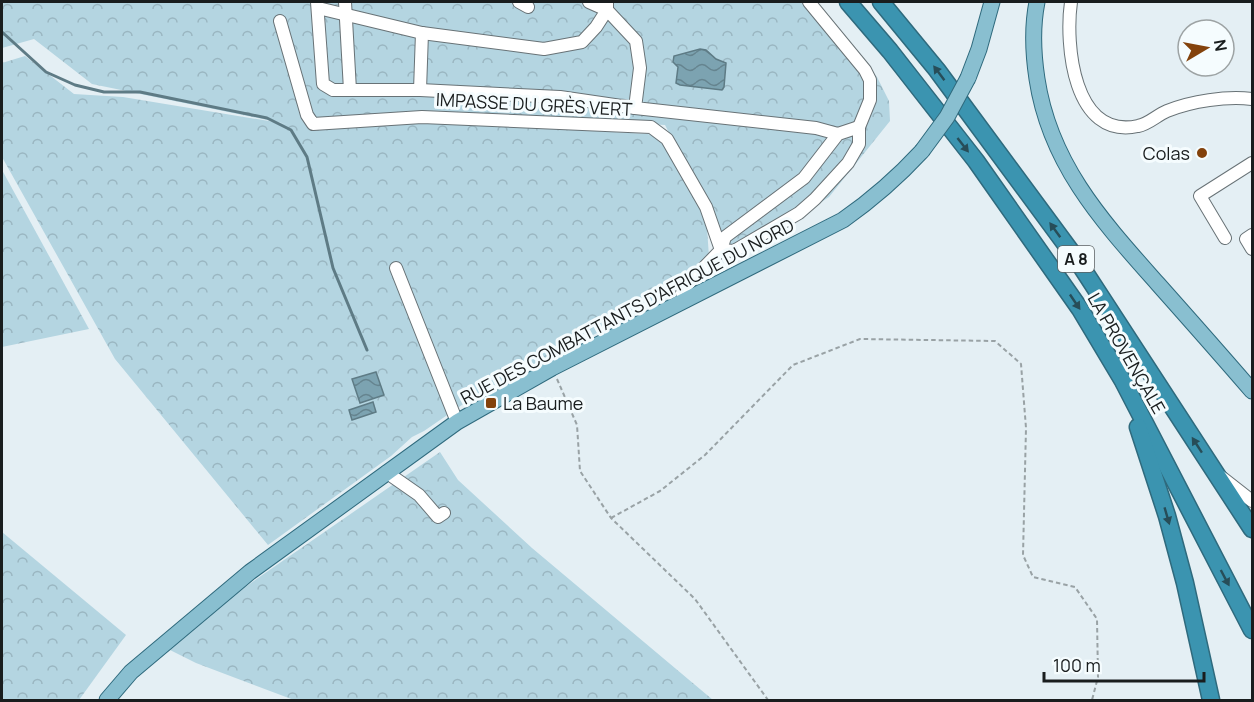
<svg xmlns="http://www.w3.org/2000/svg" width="1254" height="702" font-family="Manrope,sans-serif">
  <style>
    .forest { fill: url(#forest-crowns) }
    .water { fill: url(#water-waves); stroke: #5e7b85; stroke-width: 1.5 }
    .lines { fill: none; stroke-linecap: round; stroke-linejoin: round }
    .stream { stroke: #5e7b85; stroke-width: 3 }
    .minor-casing { stroke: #687276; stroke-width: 14 }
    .major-casing { stroke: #2f6a7d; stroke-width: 17 }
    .highway-casing { stroke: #2f6a7d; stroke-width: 19 }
    .path { stroke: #99a2a5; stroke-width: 2; stroke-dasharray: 4.5 3; stroke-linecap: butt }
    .minor { stroke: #fff; stroke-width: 12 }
    .major { stroke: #89bfd0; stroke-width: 15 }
    .highway { stroke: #3b94b0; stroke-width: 16 }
    .major-bridge-casing { stroke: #2f6a7d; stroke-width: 17; stroke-linecap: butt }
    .major-bridge { stroke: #89bfd0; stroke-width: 15 }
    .oneway { fill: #274d58 }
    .poi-dot { fill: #83420c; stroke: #f5fcfe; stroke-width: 2 }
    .labels { text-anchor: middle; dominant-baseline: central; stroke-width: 6; stroke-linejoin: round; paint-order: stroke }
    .shield { fill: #f5fcfe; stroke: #5b6061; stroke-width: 1.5 }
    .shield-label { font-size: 16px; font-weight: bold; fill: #191d1e }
    .street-label { font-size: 18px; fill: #191d1e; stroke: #f5fcfe }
    .poi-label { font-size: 18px; fill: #191d1e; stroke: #f5fcfe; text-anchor: end }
  </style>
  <defs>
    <pattern id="forest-crowns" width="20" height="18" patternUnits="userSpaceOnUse" patternTransform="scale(1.5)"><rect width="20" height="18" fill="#b4d5e1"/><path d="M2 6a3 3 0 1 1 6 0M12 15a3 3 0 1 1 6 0" fill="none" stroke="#9ab6c1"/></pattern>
    <pattern id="water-waves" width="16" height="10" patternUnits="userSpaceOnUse" patternTransform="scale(1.5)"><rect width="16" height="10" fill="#7ca3b1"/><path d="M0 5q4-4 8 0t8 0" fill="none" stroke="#65848f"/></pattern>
  </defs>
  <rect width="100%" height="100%" fill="#e4eff4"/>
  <g class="forest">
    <path d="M2,2H813L877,77L889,101L890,121L829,197L735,259L665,125L423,112L421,121L648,134L661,139L706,213L709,257L660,291L647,307L475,396L424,431L412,437L391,456L268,545L115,359L2,157V63L25,56L74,94L123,97L287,124L92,84L34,39L2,48Z"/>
    <path d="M2,170L89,329L2,347Z"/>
    <path d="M440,452L458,480L532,548L713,700H294L196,663L170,650L235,594Z"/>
    <path d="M2,532L126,635L79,700H2Z"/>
  </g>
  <g class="water">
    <path d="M700,49L706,50L716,59L726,63L724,87L722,90L680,85L676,83L678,67L673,62L674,56Z"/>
    <path d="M376,372L384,395L360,403L352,379Z"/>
    <path d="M373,402L376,412L352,420L349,410Z"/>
  </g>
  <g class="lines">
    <path class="stream" d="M2,32L46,72L75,85L104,92H140L267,118L291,130L307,157L333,268L367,350"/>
    <g class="minor-casing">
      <g id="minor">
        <path d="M317,2L323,84L333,90H350L345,2"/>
        <path d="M519,2L528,7"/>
        <path d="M589,2L607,10L636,41L640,68L635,108L816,128L838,134"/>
        <path d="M1071,2C1065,44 1073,140 1138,126C1149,124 1157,115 1167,111C1192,101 1226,96 1252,99"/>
        <path d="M318,8L422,33L544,49L582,42L596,27L607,10V3"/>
        <path d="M280,21L307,115L313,124L422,117L651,127L667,139L706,207L721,250"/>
        <path d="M350,90H420L560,97L635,108"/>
        <path d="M420,90L422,33"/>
        <path d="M1252,235L1246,239L1252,249"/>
        <path d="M1225,238L1200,196L1252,163"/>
        <path d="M721,250L734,251L799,213L815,199L848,163L859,144V127L870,100V80L865,70L809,2"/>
        <path d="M396,268L457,422"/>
        <path d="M686,301L682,293L684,288L721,250L725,237L804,178L838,134L859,127"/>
        <path d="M386,472L419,495L438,517L444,513"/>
        <path d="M1220,476L1252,501"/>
      </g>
    </g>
    <g class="major-casing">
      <g id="major">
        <path d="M1037,2C1032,27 1033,53 1037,79C1050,165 1103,222 1158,284C1190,320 1221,355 1252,391"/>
        <path d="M968,78L979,49L992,2"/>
        <path d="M107,700L131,672L250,572L457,422L552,368L843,220C873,199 898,177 922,151"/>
      </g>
    </g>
    <g class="highway-casing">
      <g id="highway">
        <path d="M848,2L890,51L976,161L1080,309L1123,381L1252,630"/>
        <path d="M881,2L937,70L1075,257L1252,529"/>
        <path d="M1138,427L1167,516L1185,583L1211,700"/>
      </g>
    </g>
    <g class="path">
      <path d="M557,379L577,425L580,471L611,518L695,599L768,700"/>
      <path d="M611,518L660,491L705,455L793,365L860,339L995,341L1021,364L1026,428L1023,555L1033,577L1075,587L1097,619L1098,677L1092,700"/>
    </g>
    <use href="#minor" class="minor"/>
    <use href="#major" class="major"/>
    <use href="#highway" class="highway"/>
    <g class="major-bridge-casing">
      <path id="major-bridge" d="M922,151L947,117L968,78"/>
    </g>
    <use href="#major-bridge" class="major-bridge"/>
  </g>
  <defs><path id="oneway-solid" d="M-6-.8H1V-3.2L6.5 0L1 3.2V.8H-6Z" transform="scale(1.5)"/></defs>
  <g class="oneway">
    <use href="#oneway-solid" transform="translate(939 73) rotate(-127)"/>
    <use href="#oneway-solid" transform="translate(963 145) rotate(52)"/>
    <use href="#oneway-solid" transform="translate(1055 230) rotate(-126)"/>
    <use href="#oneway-solid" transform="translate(1075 302) rotate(56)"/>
    <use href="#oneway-solid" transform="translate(1197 445) rotate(-123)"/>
    <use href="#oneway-solid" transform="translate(1167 516) rotate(74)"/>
    <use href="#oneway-solid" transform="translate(1225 578) rotate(62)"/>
  </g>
  <g class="poi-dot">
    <circle cx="1202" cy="153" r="6"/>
    <rect x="485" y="397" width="12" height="12" rx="3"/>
  </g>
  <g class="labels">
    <rect class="shield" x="1058" y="246" width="36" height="26" rx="4.5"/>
    <g class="shield-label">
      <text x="1076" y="259">A 8</text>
    </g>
    <g class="street-label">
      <text transform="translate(534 104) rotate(3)">IMPASSE DU GRÈS VERT</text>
      <text transform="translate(627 311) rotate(-28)">RUE DES COMBATTANTS D'AFRIQUE DU NORD</text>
      <text transform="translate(1127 353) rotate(60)">LA PROVENÇALE</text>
    </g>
    <g class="poi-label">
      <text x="1190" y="153">Colas</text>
      <text x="503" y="403" text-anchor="start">La Baume</text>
    </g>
  </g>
  <rect width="1254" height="702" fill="none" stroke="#191d1e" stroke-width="6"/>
  <g transform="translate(1206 48) rotate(80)"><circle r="28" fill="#f5fcfe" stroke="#9da3a4" stroke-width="1.5"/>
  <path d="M0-4.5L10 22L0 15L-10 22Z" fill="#83420c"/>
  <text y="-9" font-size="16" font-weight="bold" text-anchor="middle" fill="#191d1e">N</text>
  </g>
  <path d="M1044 672v9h160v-9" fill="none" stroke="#191d1e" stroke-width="3"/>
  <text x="1053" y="672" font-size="18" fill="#191d1e" stroke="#f5fcfe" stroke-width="4.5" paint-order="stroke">100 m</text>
</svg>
